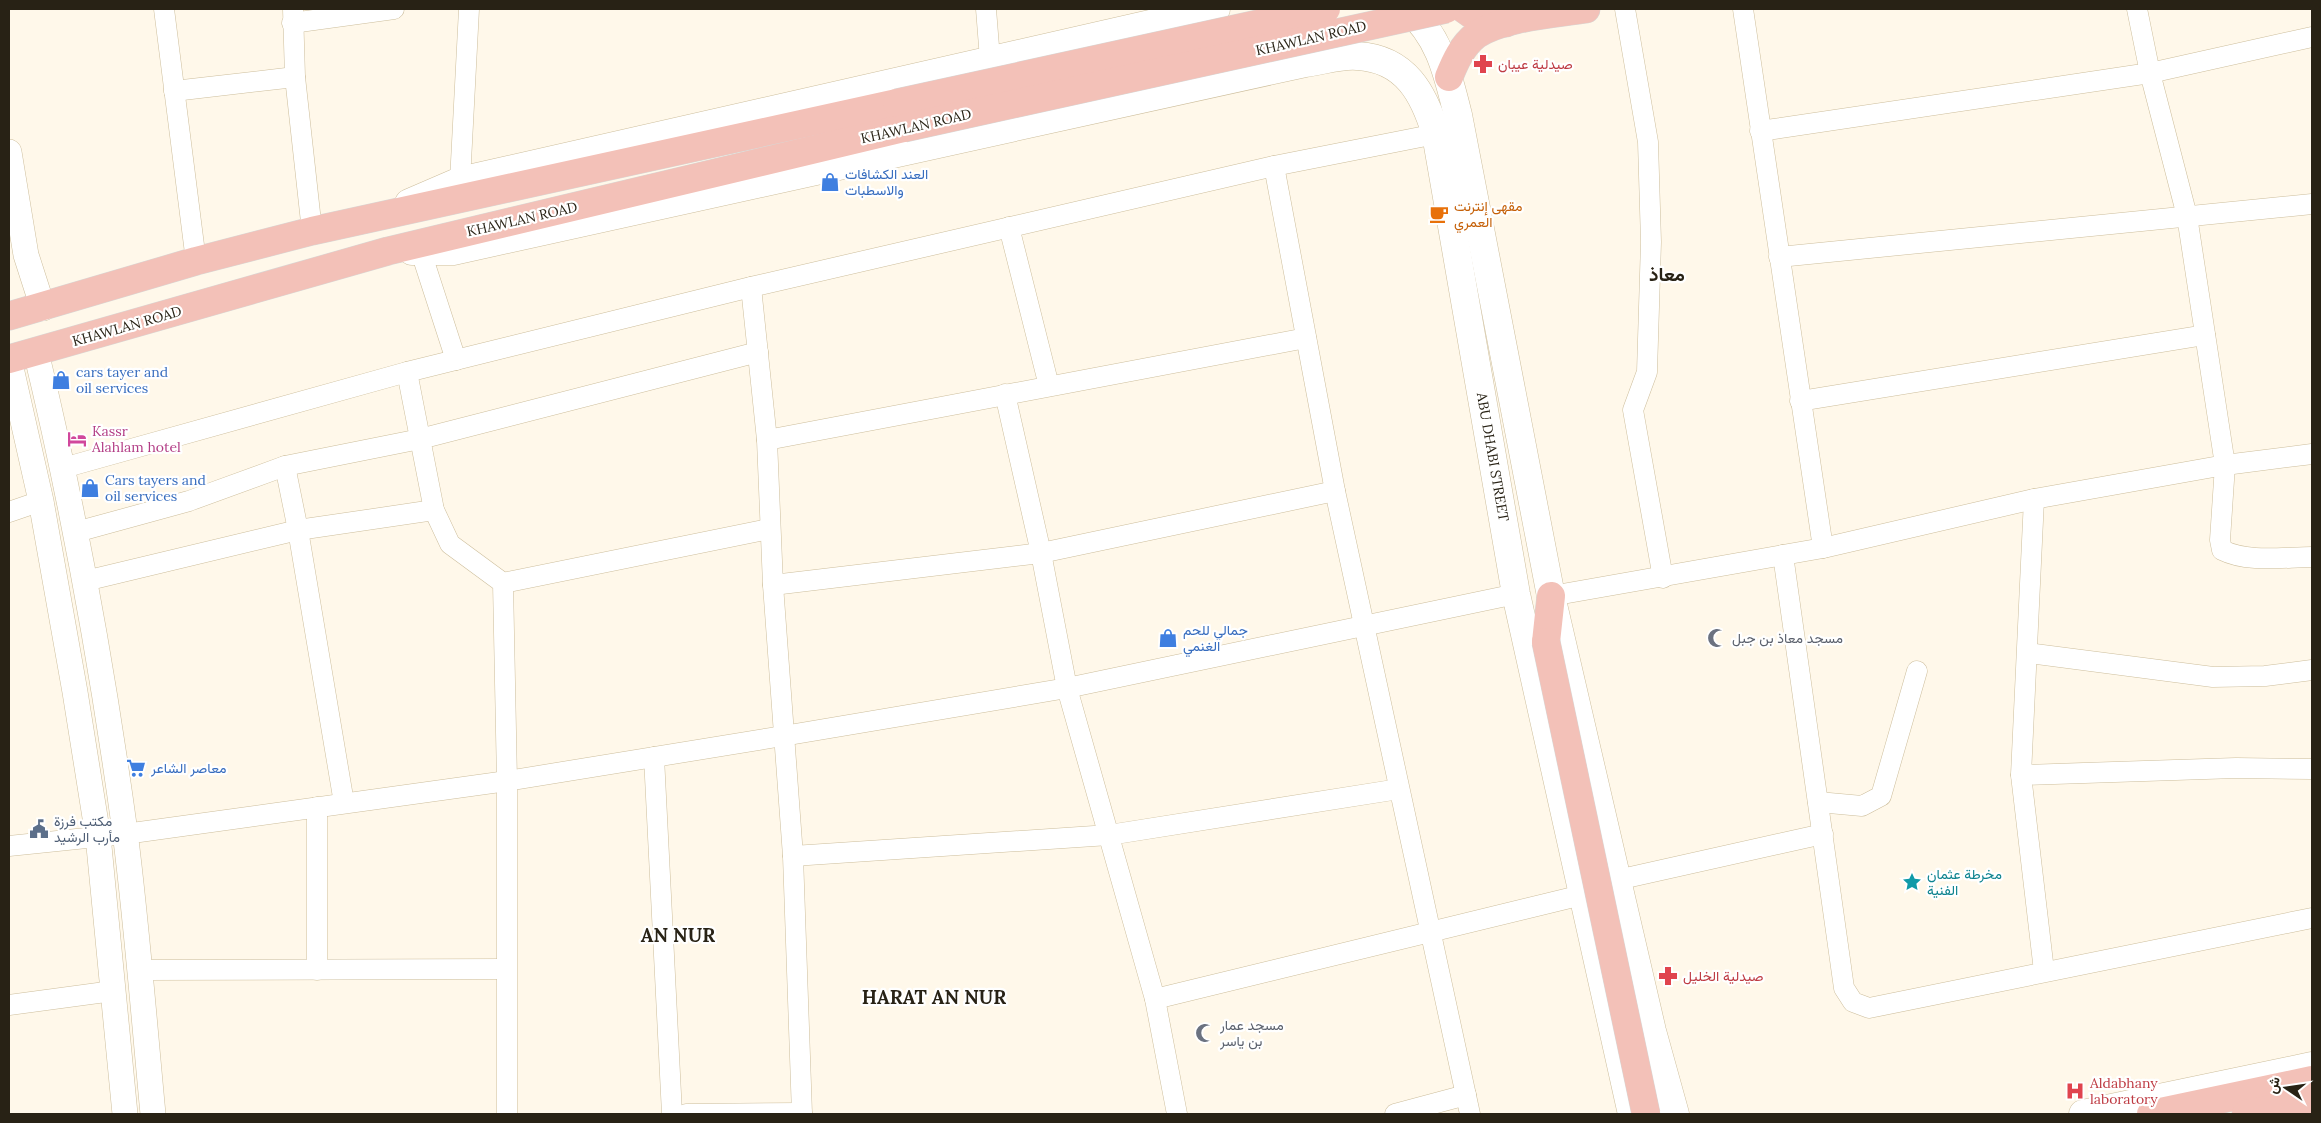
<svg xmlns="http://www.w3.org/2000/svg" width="2321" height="1123" font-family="Lora,Vazirmatn,serif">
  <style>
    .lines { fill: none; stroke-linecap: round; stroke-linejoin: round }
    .minor-casing { stroke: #cdbe9c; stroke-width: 21 }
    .tertiary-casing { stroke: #cdbe9c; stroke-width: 26 }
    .secondary-casing { stroke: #cdbe9c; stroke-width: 29 }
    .primary-casing { stroke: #d8d7d5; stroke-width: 29 }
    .minor { stroke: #fff; stroke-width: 20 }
    .tertiary { stroke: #fff; stroke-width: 25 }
    .secondary { stroke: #fff; stroke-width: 28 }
    .primary { stroke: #f3c1b8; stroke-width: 28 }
    .primary-bridge-casing { stroke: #d8d7d5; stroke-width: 29; stroke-linecap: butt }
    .primary-bridge { stroke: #f3c1b8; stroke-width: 28 }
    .labels { text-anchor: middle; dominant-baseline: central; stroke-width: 4.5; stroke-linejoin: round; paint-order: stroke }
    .street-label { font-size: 14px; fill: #282215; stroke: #fff }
    .health-label { font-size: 14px; fill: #be3a42; stroke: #fff; text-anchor: start }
    .shop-label { font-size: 14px; fill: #366cbe; stroke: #fff; text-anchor: start }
    .food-label { font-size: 14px; fill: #c56008; stroke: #fff; text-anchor: start }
    .hotel-label { font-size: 14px; fill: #b23c85; stroke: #fff; text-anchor: start }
    .worship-label { font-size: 14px; fill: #5b616d; stroke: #fff; text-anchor: start }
    .service-label { font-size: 14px; fill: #4e5e75; stroke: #fff; text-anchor: start }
    .culture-label { font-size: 14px; fill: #0d838f; stroke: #fff; text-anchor: start }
    .district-label { font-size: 19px; font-weight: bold; fill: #282215; stroke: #fff }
  </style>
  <rect width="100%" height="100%" fill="#fff8ea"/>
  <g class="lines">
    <g class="minor-casing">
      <g id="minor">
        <path d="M164,9L196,261"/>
        <path d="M293,9L295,77L312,231"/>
        <path d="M986,9L990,59"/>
        <path d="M1625,9L1648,142L1651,242L1647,372L1633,410L1663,578"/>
        <path d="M292,23L394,9"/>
        <path d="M2312,37L2150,73L2187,216L2225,465L2220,540L2222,550C2248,563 2284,557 2312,557"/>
        <path d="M174,91L295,77"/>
        <path d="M1760,131L2150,73L2137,9"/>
        <path d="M1274,166L1335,491L1470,1114"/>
        <path d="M460,181L469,9"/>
        <path d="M1009,227L1049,386"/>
        <path d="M421,252L456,360"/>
        <path d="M1779,257L2312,204"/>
        <path d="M751,287L767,440L773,585L793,856L802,1114"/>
        <path d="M407,372L434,510L450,544L503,583L507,781V1114"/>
        <path d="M1005,394L1041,553L1067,688L1155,999L1177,1114"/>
        <path d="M1800,401L2205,335"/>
        <path d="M767,440L1306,338"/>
        <path d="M285,466L298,530L344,803"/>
        <path d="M63,468L407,372L751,287L1274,166L1436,134"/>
        <path d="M2034,499L2021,775L2044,971"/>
        <path d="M9,512L41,501"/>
        <path d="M76,532L189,501L285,466L420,439L758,352"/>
        <path d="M1823,548L2034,499L2225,465L2312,454"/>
        <path d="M1783,555L1844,988L1853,1002L1869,1008L2312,918"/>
        <path d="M85,581L298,530L434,510"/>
        <path d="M503,583L769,529"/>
        <path d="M773,585L1041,553L1335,491"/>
        <path d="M1551,596L1823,548L1743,9"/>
        <path d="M2028,653L2213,677L2265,676L2312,670"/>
        <path d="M654,757L672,1114"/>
        <path d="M2021,775L2236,768L2312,769"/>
        <path d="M1818,802L1862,806L1881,796L1917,671"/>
        <path d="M317,807V970"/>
        <path d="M9,846L125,834L507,781L783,736L1067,688L1516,594"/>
        <path d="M793,856L1109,835L1399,789"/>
        <path d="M1617,880L1823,834"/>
        <path d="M140,970L506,969"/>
        <path d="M1155,999L1582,895"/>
        <path d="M9,1005L113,991"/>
        <path d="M686,1114L802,1113"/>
        <path d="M1395,1114L1466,1095"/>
      </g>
    </g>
    <g class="tertiary-casing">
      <g id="tertiary">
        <path d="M9,152L26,255L43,308"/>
        <path d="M36,352C74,510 103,671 125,832C137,926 144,1020 153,1114"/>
        <path d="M9,359L41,501L75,692L98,836L125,1114"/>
      </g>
    </g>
    <g class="secondary-casing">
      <g id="secondary">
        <path d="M1407,9C1440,35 1448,76 1458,115L1551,596L1652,1031L1675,1114"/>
        <path d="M409,203L460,181L1216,9"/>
        <path d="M412,251H453L1305,63C1322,61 1342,54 1358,56C1406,59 1424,94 1436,134L1516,594L1632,1114"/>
        <path d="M2083,1114L2312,1066"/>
      </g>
    </g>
    <g class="primary-casing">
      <g id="primary">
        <path d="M1464,9L1471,14L1506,23"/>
        <path d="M1449,77C1455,62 1462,46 1476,35C1503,17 1555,14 1586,9"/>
        <path d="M9,316L196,261L312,231L897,103"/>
        <path d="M9,359L388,251L904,128"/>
        <path d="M1546,642L1551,596"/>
        <path d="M2151,1114L2312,1080"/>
        <path d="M2246,1114L2312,1101"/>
      </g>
    </g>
    <use href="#minor" class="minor"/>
    <use href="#tertiary" class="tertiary"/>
    <use href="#secondary" class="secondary"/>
    <use href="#primary" class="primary"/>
    <g class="primary-bridge-casing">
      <g id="primary-bridge">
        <path d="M897,103L1326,9"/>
        <path d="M904,128L1446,9"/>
        <path d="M1546,642L1646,1114"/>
      </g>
    </g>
    <use href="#primary-bridge" class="primary-bridge"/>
  </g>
  <defs>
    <g id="pharmacy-bare" transform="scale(1.5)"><path d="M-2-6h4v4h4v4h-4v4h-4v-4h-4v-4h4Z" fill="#e0444e" stroke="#fff" stroke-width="2.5" paint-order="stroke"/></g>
    <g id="shop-bare" transform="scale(1.5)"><path d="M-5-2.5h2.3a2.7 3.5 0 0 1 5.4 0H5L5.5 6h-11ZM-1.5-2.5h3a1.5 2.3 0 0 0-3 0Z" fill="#3f7fe0" stroke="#fff" stroke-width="2.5" paint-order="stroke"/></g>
    <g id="cafe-bare" transform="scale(1.5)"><path d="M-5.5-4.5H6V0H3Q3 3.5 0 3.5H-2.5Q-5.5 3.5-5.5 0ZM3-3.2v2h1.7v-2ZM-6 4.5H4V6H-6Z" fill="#e8710a" stroke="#fff" stroke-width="2.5" paint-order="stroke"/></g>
    <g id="hotel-bare" transform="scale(1.5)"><path d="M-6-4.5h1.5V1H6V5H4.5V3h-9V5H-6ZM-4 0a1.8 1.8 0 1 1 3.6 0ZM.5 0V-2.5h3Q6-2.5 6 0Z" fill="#d1479c" stroke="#fff" stroke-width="2.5" paint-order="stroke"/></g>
    <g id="mosque-bare" transform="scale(1.5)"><path d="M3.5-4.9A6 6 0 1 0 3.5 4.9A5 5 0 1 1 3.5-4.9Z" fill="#6b7280" stroke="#fff" stroke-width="2.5" paint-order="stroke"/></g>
    <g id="supermarket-bare" transform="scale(1.5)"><path d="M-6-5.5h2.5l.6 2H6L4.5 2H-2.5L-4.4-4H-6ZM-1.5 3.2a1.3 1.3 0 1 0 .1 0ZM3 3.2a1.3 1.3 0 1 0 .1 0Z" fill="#3f7fe0" stroke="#fff" stroke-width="2.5" paint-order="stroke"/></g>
    <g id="civic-bare" transform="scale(1.5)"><path d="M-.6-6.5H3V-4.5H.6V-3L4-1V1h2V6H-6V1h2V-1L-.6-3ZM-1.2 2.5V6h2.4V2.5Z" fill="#5c6f8a" stroke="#fff" stroke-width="2.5" paint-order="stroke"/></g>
    <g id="sight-bare" transform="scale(1.5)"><path d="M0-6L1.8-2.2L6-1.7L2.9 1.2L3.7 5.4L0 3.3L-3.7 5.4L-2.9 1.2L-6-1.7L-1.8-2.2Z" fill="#0f9aa8" stroke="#fff" stroke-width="2.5" paint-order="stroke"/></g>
    <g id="hospital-bare" transform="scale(1.5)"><path d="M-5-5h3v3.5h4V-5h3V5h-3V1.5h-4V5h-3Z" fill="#e0444e" stroke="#fff" stroke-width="2.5" paint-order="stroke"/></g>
  </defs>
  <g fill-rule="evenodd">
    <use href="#pharmacy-bare" x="1483" y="64"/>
    <use href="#shop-bare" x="830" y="182"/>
    <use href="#cafe-bare" x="1439" y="214"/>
    <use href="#shop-bare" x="61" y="380"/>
    <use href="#hotel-bare" x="77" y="439"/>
    <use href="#shop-bare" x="90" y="488"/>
    <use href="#shop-bare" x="1168" y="638"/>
    <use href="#mosque-bare" x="1717" y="638"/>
    <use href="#supermarket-bare" x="136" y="768"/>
    <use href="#civic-bare" x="39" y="829"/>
    <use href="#sight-bare" x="1912" y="882"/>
    <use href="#pharmacy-bare" x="1668" y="976"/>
    <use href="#mosque-bare" x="1205" y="1033"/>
    <use href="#hospital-bare" x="2075" y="1091"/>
  </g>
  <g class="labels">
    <g class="street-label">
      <text transform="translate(1311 38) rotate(-13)">KHAWLAN ROAD</text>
      <text transform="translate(916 126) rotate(-13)">KHAWLAN ROAD</text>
      <text transform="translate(522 219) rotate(-13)">KHAWLAN ROAD</text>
      <text transform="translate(127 326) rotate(-16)">KHAWLAN ROAD</text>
      <text transform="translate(1493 457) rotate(80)">ABU DHABI STREET</text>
    </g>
    <g class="health-label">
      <text x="1498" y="64">صيدلية عيبان</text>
      <text x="1683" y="976">صيدلية الخليل</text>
      <text x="2090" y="1083">Aldabhany<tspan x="2090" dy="16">laboratory</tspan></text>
    </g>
    <g class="shop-label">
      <text x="845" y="174">العند الكشافات<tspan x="845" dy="16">والاسطبات</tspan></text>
      <text x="76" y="372">cars tayer and<tspan x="76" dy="16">oil services</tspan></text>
      <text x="105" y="480">Cars tayers and<tspan x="105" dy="16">oil services</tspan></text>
      <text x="1183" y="630">جمالي للحم<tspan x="1183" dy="16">الغنمي</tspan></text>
      <text x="151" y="768">معاصر الشاعر</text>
    </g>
    <g class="food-label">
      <text x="1454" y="206">مقهى إنترنت<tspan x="1454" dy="16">العمري</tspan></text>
    </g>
    <g class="hotel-label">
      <text x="92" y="431">Kassr<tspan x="92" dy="16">Alahlam hotel</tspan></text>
    </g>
    <g class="worship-label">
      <text x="1732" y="638">مسجد معاذ بن جبل</text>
      <text x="1220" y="1025">مسجد عمار<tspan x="1220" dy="16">بن ياسر</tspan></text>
    </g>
    <g class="service-label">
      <text x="54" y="821">مكتب فرزة<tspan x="54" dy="16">مأرب الرشيد</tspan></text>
    </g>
    <g class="culture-label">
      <text x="1927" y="874">مخرطة عثمان<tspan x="1927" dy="16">الفنية</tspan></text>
    </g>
    <g class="district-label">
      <text x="1667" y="274">معاذ</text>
      <text x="678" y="935">AN NUR</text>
      <text x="934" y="997">HARAT AN NUR</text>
    </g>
  </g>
  <rect width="2321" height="1123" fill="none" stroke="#282215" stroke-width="20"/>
  <g transform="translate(2286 1088) rotate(283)" stroke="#ffffff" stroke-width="4" paint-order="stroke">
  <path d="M0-4L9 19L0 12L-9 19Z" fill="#282215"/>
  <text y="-8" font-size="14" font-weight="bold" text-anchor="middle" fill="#282215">ش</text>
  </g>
</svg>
